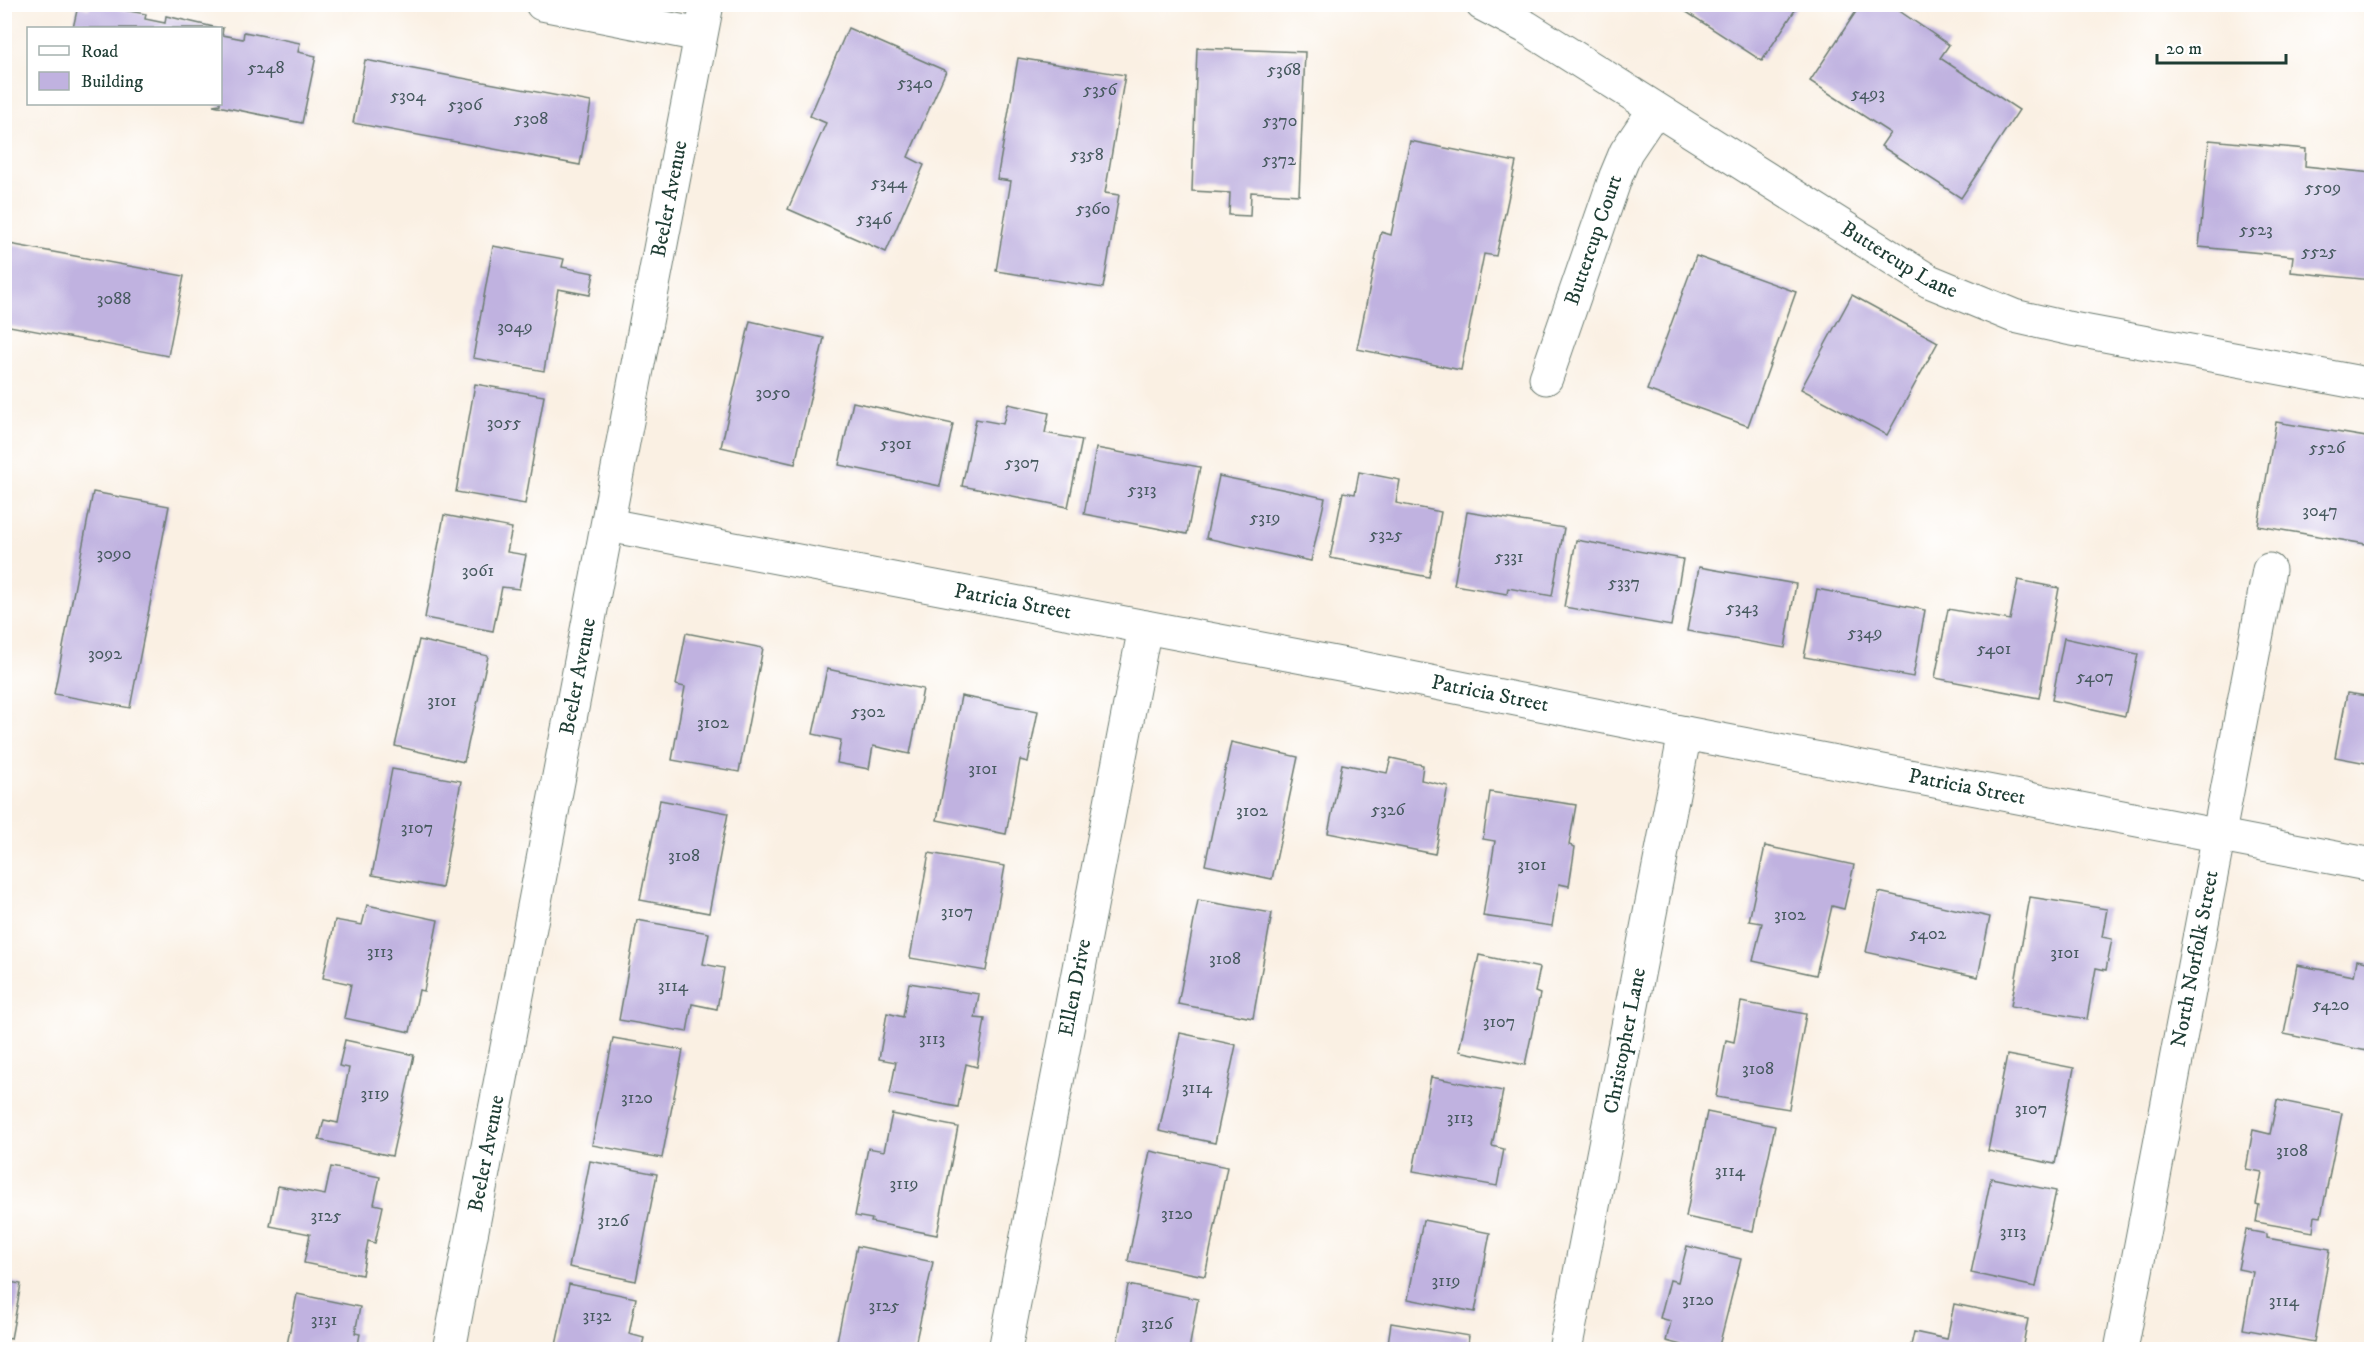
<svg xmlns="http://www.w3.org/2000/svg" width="2376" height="1354" font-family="'IM FELL DW Pica',serif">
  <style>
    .building { fill: #c0b2e0 }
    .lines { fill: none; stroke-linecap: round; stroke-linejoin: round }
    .minor-casing { stroke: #6c7c71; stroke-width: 35 }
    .minor { stroke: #fff; stroke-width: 33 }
    .labels { text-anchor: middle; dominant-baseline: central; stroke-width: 6; stroke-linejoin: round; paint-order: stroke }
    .number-label { font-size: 18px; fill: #475a5f }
    .street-label { font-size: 21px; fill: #1f3d34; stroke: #fff }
  </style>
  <rect width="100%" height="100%" fill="#fff"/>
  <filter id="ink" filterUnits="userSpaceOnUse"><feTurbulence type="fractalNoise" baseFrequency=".0167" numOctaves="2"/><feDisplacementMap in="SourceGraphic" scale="12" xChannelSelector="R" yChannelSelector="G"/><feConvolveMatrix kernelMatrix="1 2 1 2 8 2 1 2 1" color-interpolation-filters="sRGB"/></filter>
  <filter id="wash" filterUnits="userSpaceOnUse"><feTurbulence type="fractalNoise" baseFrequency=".008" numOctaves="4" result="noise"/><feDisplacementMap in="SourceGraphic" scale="24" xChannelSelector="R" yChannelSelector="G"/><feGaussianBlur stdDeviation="1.35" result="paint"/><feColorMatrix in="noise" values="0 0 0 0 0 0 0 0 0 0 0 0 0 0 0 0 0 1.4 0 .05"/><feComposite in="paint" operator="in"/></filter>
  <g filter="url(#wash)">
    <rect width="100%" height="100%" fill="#faf0e3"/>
    <g id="blocks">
      <g class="building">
        <path d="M90,4L146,14L145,19L165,23L166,16L218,28H73L78,6L89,9Z"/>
        <path d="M1674,4H1799L1762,61Z"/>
        <path d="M1861,4H1889L1949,45L1940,58L2019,110L1961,198L1881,146L1890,133L1810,81Z"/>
        <path d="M220,28H223L222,35L243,39L244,32L300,43L298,52L316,56L302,123L213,105L220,104Z"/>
        <path d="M848,28L946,71L908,157L924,165L886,252L788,209L826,123L810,116Z"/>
        <path d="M1197,48L1305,52L1299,195L1251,192L1250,216L1229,215L1230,193L1192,191Z"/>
        <path d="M1018,58L1125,75L1105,193L1119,195L1103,288L996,271L1011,181L997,179Z"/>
        <path d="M365,60L591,102L580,165L353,123Z"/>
        <path d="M2209,140L2306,149L2305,166L2372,173V280L2291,272L2293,256L2199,247Z"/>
        <path d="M1410,141L1516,162L1496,256L1484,254L1461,370L1357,349L1381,232L1391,235Z"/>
        <path d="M4,243L184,276L168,356L4,325Z"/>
        <path d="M493,246L564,259L562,267L594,273L590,295L558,289L544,371L473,358Z"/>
        <path d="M1696,256L1796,292L1748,426L1647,390Z"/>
        <path d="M1852,295L1938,342L1887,435L1801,389Z"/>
        <path d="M750,321L824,338L795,464L721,447Z"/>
        <path d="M475,384L544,396L525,504L456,492Z"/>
        <path d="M853,402L953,424L940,486L839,465Z"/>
        <path d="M1008,404L1049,413L1045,433L1082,440L1068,507L962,486L976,419L1003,424Z"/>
        <path d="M2276,422L2372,438V545L2258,526Z"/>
        <path d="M1096,448L1200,467L1187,534L1084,514Z"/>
        <path d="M1359,472L1400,480L1396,503L1441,512L1429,577L1330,558L1343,492L1355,494Z"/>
        <path d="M1219,476L1325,498L1311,561L1206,538Z"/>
        <path d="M93,492L169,506L130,708L54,694Z"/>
        <path d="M1467,512L1564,528L1552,596L1508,588L1507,594L1454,585Z"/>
        <path d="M444,515L512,528L507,552L526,555L519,589L502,587L493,631L425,618Z"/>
        <path d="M1576,540L1683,559L1671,626L1564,607Z"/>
        <path d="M1699,567L1796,584L1785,648L1687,631Z"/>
        <path d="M2018,580L2059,588L2039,698L1935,678L1948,609L2010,620Z"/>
        <path d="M1817,589L1925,610L1913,677L1804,657Z"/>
        <path d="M686,633L763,648L739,772L672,760L685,687L676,685Z"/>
        <path d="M2064,638L2138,654L2125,716L2052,700Z"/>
        <path d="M419,640L488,656L464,762L395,746Z"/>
        <path d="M827,669L923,689L910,754L873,746L869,769L837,763L841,740L813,734Z"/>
        <path d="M2347,693L2372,697V764L2335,757Z"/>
        <path d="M961,696L1038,711L1028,762L1020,760L1006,834L937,820Z"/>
        <path d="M1231,742L1298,757L1272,879L1205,865Z"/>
        <path d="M1391,758L1423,765L1421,780L1448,786L1435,854L1328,833L1342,764L1387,773Z"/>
        <path d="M392,769L461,781L442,888L372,875Z"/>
        <path d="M1490,792L1576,805L1569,845L1575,847L1569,886L1559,884L1552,926L1483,916L1495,841L1483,839Z"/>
        <path d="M660,800L728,813L709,913L640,900Z"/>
        <path d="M1765,846L1854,865L1844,909L1832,906L1816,975L1753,961L1762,923L1749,921Z"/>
        <path d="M929,853L1005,866L986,971L910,958Z"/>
        <path d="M1879,892L1990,917L1978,977L1866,952Z"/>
        <path d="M2030,897L2107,909L2102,937L2112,939L2106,970L2096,968L2087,1019L2011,1006Z"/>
        <path d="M1198,900L1272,913L1253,1018L1178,1004Z"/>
        <path d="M367,905L438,920L424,991L419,990L410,1032L344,1018L351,984L323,978L335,920L362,925Z"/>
        <path d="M637,920L709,933L703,964L724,968L717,1009L692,1004L687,1032L619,1020Z"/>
        <path d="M1479,955L1540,968L1535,992L1540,994L1525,1065L1459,1051Z"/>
        <path d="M2357,960L2372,963V1052L2284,1034L2297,965L2354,976Z"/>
        <path d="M909,983L979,994L975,1018L985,1019L977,1067L966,1064L958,1107L890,1094L896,1062L879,1059L887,1013L903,1017Z"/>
        <path d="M1741,1002L1806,1014L1789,1109L1716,1097L1726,1040L1734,1042Z"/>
        <path d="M1180,1033L1236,1045L1215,1143L1159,1131Z"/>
        <path d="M613,1038L683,1050L662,1158L592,1145Z"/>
        <path d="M345,1040L414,1055L392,1156L319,1140L324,1120L338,1123L349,1068L339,1066Z"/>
        <path d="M2007,1055L2074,1068L2055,1164L1988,1151Z"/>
        <path d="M1431,1077L1503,1091L1492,1146L1504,1149L1497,1186L1413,1171Z"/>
        <path d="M2277,1100L2342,1113L2321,1217L2315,1216L2313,1232L2256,1222L2259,1205L2256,1204L2262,1172L2246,1169L2253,1130L2270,1134Z"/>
        <path d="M1707,1112L1775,1126L1753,1231L1686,1217Z"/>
        <path d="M892,1114L958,1127L937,1235L871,1222L872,1219L855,1216L868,1148L884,1151Z"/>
        <path d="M1150,1151L1227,1167L1205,1276L1128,1261Z"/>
        <path d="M590,1161L657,1174L636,1281L569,1267Z"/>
        <path d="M331,1167L380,1177L374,1204L383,1206L375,1243L368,1241L362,1275L304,1263L310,1234L270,1226L278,1186L325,1195Z"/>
        <path d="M1991,1178L2056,1191L2036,1287L1971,1273Z"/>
        <path d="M1423,1220L1490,1233L1475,1312L1408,1299Z"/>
        <path d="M2246,1230L2267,1234V1238L2330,1249L2314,1342L2243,1329L2253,1272L2238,1269Z"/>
        <path d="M857,1246L933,1262L914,1350H835Z"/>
        <path d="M1687,1246L1741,1259L1718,1350H1700L1666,1341L1671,1321L1660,1318L1670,1280L1678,1282Z"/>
        <path d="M4,1281L21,1284L11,1339L4,1338Z"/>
        <path d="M569,1284L636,1298L629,1334L644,1338L641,1350H555Z"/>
        <path d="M1128,1285L1198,1299L1189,1350H1116Z"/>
        <path d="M297,1294L360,1307L355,1333L360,1334L357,1350H286Z"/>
        <path d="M1954,1304L2028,1319L2022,1350H1910L1914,1332L1947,1339Z"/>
        <path d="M1391,1323L1469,1336L1467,1350H1387Z"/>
        <path d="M2226,1345L2245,1348V1350H2225Z"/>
      </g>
    </g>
  </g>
  <g filter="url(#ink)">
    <use href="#blocks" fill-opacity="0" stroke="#6c7c71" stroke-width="1.5"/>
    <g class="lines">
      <g class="minor-casing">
        <g id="minor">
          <path d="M542,4L700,35"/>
          <path id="s1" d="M1482,4L1526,27L1929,281L2014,316L2067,328L2372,385"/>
          <path id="s2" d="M1546,378L1616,176L1626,152L1655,109"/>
          <path id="s3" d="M608,525L1356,667L1685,733L2372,865"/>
          <path id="s4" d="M449,1350L707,4"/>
          <path id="s5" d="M1005,1350L1145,627"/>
          <path id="s6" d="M1565,1350L1685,733"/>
          <path id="s7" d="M2121,1350L2269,570"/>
        </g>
      </g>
      <use href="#minor" class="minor"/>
    </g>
  </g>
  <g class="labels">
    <g class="number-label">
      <text x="266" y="68">5248</text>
      <text x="1284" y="70">5368</text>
      <text x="915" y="83">5340</text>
      <text x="1100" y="90">5356</text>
      <text x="1868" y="94">5493</text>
      <text x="408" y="96">5304</text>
      <text x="465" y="105">5306</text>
      <text x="531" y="119">5308</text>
      <text x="1280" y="121">5370</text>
      <text x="1087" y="155">5358</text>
      <text x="1279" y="160">5372</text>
      <text x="889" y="183">5344</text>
      <text x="2323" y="188">5509</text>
      <text x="1093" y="209">5360</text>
      <text x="874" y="219">5346</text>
      <text x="2256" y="230">5523</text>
      <text x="2319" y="252">5525</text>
      <text x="114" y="299">3088</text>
      <text x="515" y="327">3049</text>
      <text x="773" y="393">3050</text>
      <text x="504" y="423">3055</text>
      <text x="896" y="444">5301</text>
      <text x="2327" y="448">5526</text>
      <text x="1022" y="463">5307</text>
      <text x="1142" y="490">5313</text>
      <text x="2320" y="511">3047</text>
      <text x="1265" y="518">5319</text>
      <text x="1386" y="535">5325</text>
      <text x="114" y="554">3090</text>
      <text x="1509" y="557">5331</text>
      <text x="478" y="571">3061</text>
      <text x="1624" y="583">5337</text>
      <text x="1742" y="608">5343</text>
      <text x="1865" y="633">5349</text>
      <text x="1994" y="649">5401</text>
      <text x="105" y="654">3092</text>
      <text x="2095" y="677">5407</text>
      <text x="442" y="701">3101</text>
      <text x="868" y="712">5302</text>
      <text x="713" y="723">3102</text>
      <text x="983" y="769">3101</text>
      <text x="1388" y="810">5326</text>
      <text x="1252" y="811">3102</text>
      <text x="417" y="828">3107</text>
      <text x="684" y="856">3108</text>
      <text x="1532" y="865">3101</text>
      <text x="957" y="912">3107</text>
      <text x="1790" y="915">3102</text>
      <text x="1928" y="934">5402</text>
      <text x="380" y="952">3113</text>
      <text x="2065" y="953">3101</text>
      <text x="1225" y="959">3108</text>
      <text x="673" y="986">3114</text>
      <text x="2331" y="1005">5420</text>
      <text x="1499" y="1022">3107</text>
      <text x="932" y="1039">3113</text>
      <text x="1758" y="1069">3108</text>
      <text x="1197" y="1088">3114</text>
      <text x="375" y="1094">3119</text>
      <text x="637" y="1098">3120</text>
      <text x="2031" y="1109">3107</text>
      <text x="1460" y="1118">3113</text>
      <text x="2292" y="1151">3108</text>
      <text x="1730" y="1171">3114</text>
      <text x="904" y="1184">3119</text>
      <text x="1177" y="1214">3120</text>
      <text x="326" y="1216">3125</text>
      <text x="613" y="1221">3126</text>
      <text x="2013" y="1232">3113</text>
      <text x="1446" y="1281">3119</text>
      <text x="1698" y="1300">3120</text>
      <text x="2284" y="1301">3114</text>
      <text x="884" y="1306">3125</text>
      <text x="597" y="1316">3132</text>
      <text x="324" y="1320">3131</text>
      <text x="1157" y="1324">3126</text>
    </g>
    <g class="street-label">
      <text stroke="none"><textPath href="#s4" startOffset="1172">Beeler Avenue</textPath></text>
      <text stroke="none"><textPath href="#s2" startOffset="146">Buttercup Court</textPath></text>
      <text stroke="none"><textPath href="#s1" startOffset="490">Buttercup Lane</textPath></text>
      <text stroke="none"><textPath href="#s3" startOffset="412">Patricia Street</textPath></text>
      <text stroke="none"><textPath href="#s4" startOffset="686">Beeler Avenue</textPath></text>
      <text stroke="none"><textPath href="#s3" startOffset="898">Patricia Street</textPath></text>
      <text stroke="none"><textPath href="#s3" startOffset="1384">Patricia Street</textPath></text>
      <text stroke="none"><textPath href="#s7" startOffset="398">North Norfolk Street</textPath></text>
      <text stroke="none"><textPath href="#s5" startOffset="369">Ellen Drive</textPath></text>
      <text stroke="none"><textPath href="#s6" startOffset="315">Christopher Lane</textPath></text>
      <text stroke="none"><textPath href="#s4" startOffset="200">Beeler Avenue</textPath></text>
    </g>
  </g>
  <rect width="2376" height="1354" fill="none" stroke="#fff" stroke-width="24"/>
  <rect x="27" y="27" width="195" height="78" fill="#ffffff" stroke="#a5b1ae" stroke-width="1.5"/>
  <rect x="39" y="46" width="30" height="9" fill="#ffffff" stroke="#a5b1ae" stroke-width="1.5"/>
  <text x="81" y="57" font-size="18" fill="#1f3d34">Road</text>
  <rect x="39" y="72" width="30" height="18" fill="#c0b2e0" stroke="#a5b1ae" stroke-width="1.5"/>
  <text x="81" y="87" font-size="18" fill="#1f3d34">Building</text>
  <path d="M2157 54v9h129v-9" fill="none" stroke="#1f3d34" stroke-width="3"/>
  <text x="2166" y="54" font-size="18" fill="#1f3d34" stroke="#ffffff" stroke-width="4.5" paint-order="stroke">20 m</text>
</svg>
